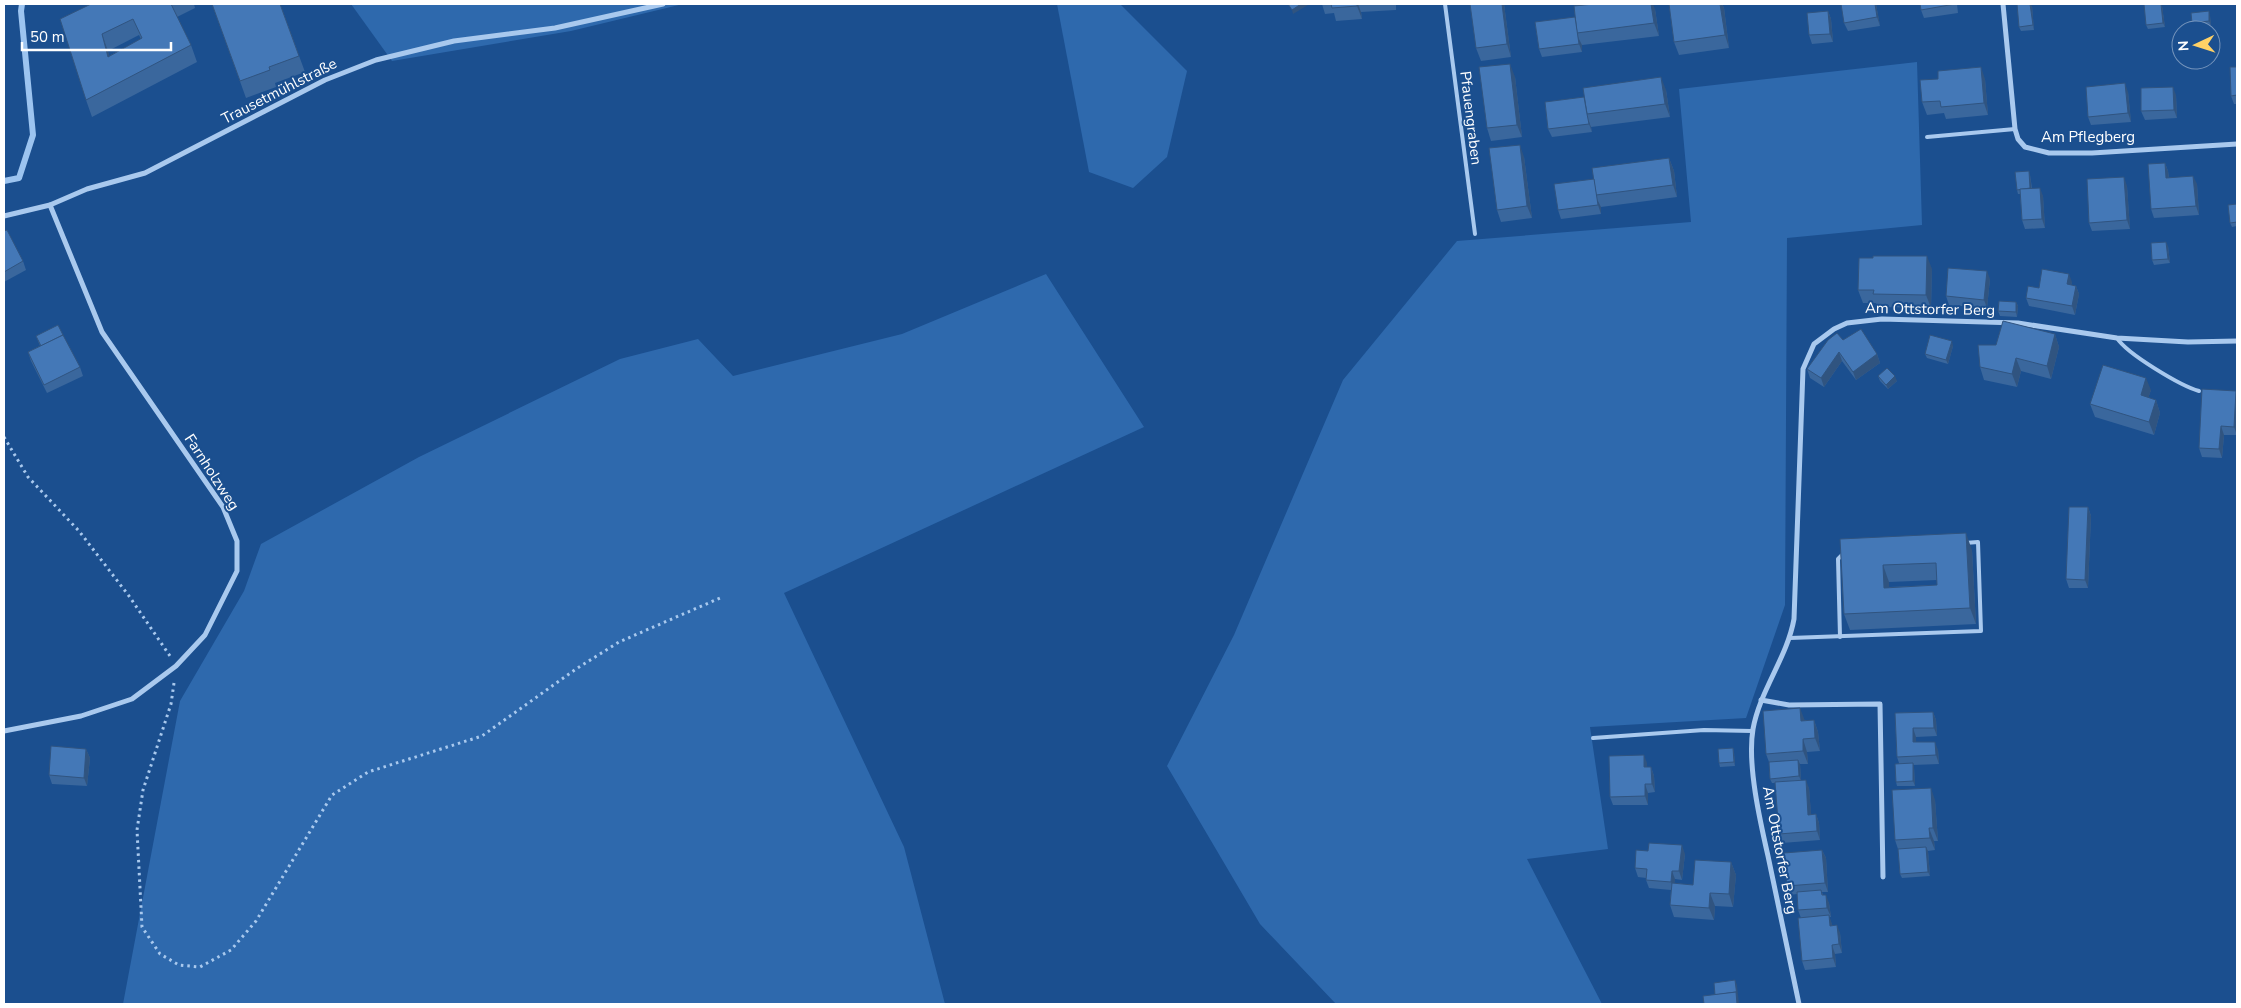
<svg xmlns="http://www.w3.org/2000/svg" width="2241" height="1008" font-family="'Nunito Sans',sans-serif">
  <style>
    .green { fill: #2e69ad }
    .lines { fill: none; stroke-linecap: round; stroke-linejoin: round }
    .stream { stroke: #9cc4f0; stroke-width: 6 }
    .path { stroke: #a9c9ee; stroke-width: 3; stroke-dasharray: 2.5 4; stroke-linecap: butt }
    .service { stroke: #a9c9ee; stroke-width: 4 }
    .minor { stroke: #a9c9ee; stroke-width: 5 }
    .wall { fill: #3a679d; fill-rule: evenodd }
    .shaded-wall { fill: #305480 }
    .building { fill: #4478b7; stroke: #305480; fill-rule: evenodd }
    .labels { text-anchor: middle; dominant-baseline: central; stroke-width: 4; stroke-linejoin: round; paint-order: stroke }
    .street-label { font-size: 15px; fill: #fff; stroke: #1b4f8f }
  </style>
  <rect width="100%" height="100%" fill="#1b4f8f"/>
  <g class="green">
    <path d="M351,4H683L571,31L392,61Z"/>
    <path d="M1057,4H1120L1187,71L1167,157L1133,188L1089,172Z"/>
    <path d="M1917,62L1922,225L1787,238L1785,605L1746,718L1590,727L1608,849L1527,859L1602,1004H1336L1260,924L1167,766L1234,635L1343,380L1457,241L1691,222L1679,89Z"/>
    <path d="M1046,274L1144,427L784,593L904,847L945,1004H123L180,701L244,591L261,544L419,457L620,359L698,339L733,376L902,334Z"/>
  </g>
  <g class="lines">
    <path class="stream" d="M4,181L19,178L33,135L21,11L22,4"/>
    <g class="path">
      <path d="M4,437L28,477L79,531L129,596L170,656"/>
      <path d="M174,683L171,704L143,790L137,830L142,927L160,954L179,965L200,967L231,950L256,921L332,795L368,772L482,736L576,669L619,642L720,598"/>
    </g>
    <g class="service">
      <path d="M1445,4L1475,234"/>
      <path d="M1927,137L2015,129"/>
      <path d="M2117,338C2127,354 2181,386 2199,391"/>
      <path d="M1840,637L1838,559L1844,553"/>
      <path d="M1790,638L1981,631L1978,542L1965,543"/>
      <path d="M1593,738L1704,730L1752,731"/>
    </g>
    <g class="minor">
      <path d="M2003,4L2015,129L2018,139L2025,147L2049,153H2092L2237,144"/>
      <path d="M4,216L50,205L87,189L145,173L325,80L376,60L454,41L555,28L663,4"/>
      <path d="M1761,700L1789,705L1880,704L1883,877"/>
      <path d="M4,731L81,716L132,699L176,666L205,635L237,571V541L223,507L102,332L50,205"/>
      <path d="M1799,1004C1789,955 1778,905 1768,856C1760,821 1747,764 1753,729C1760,690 1787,658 1794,619L1803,369L1814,344L1834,329L1847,323L1882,319L2018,323L2117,338L2188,342L2237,341"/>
    </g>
  </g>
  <g class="wall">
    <path d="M91,4H194L195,8L177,17L191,45L197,62L92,117L86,100ZM139,35L141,39L109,56L108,51Z"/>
    <path d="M212,4H280L305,72L275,83L276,87L246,98Z"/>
    <path d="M1322,4H1396V10L1361,12L1362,19L1336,21L1334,13L1325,14Z"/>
    <path d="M1504,4L1511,57L1481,61L1476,48Z"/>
    <path d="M1669,4H1722L1724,8L1729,48L1679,55L1674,42Z"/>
    <path d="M1876,4L1880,26L1848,31L1844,23Z"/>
    <path d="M1920,4H1957L1958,13L1924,18L1921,10Z"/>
    <path d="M2032,6L2034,30L2021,31L2019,27Z"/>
    <path d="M2162,6L2165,27L2148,29L2146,25Z"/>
    <path d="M1655,9L1659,36L1582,45V52L1542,57L1539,49L1535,22Z"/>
    <path d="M1828,11L1831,19L1833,42L1812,44L1809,35Z"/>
    <path d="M2210,16L2211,26L2193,27L2192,23Z"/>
    <path d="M2237,67V104H2234L2231,96Z"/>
    <path d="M1515,77L1522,137L1491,141L1487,128Z"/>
    <path d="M1985,79L1988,115L1946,119L1944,113L1927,115L1922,102Z"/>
    <path d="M1666,90L1670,117L1591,127L1592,132L1552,137L1548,129L1545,102Z"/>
    <path d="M2128,92L2131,122L2091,125L2088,117Z"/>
    <path d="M2176,95L2177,118L2145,120L2141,111Z"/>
    <path d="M1524,157L1532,218L1501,222L1497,210Z"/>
    <path d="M1669,158L1674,171L1677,197L1601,207V214L1561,219L1558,210Z"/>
    <path d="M2165,163L2168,171L2169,178L2197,184L2199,215L2154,218L2151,209Z"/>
    <path d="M2030,175L2032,188L2043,196L2045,228L2025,229L2022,220L2020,194H2018L2017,190Z"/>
    <path d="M2127,186L2130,229L2092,231L2089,223Z"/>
    <path d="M2237,204V226L2232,227L2230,223Z"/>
    <path d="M4,231L23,261L26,270L4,282Z"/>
    <path d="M2168,246L2170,263L2154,265L2152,260Z"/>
    <path d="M1932,269L1931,308L1878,307L1876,303H1863L1858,290Z"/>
    <path d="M1990,279L1987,308L1949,305L1946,296Z"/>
    <path d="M2072,282L2071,285L2076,286L2079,294L2075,315L2029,306L2026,298L2039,288Z"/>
    <path d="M2016,302L2018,306L2017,317L2000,316L1998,311Z"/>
    <path d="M2055,334L2059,347L2051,379L2021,371L2017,387L1984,380L1980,367L1996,345Z"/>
    <path d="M36,336L80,367L83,376L47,393L31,361L28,352L40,346Z"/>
    <path d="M1843,340L1877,354L1880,363L1856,380L1842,361L1824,387L1810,378L1807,369Z"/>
    <path d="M1953,346L1948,364L1927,358L1925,354Z"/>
    <path d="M1878,376L1897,381L1888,389L1880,381Z"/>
    <path d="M2151,390L2148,398L2156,400L2160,413L2154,435L2095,417L2090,404Z"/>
    <path d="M2236,391L2237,394V435H2224L2222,458L2202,457L2199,448Z"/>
    <path d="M2088,507L2091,516L2088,588H2069L2066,579Z"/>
    <path d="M1840,539L1972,550L1976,624L1850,630L1844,614ZM1937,580V585L1889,587V582Z"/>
    <path d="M1933,712L1936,720L1937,736L1916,737V742L1938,750L1939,764L1913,765L1914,767L1915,786H1897L1896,782L1899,763L1897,757L1895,713Z"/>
    <path d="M1805,720H1814L1818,732L1820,751L1807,752L1808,764H1800L1801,780L1809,788L1811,815L1816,814L1819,823L1820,840L1782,843L1779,834L1775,783H1772L1770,779L1769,762L1766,754Z"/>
    <path d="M1733,748L1734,752L1735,766L1720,767L1719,763Z"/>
    <path d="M86,749L90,758L87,786L52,784L49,775Z"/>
    <path d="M1647,763V767H1651L1654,776L1655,792L1648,793V805H1613L1610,797Z"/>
    <path d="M1935,800L1938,841H1934L1935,850L1928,851L1930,876L1902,878L1900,874L1898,849L1895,840Z"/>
    <path d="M1822,850L1826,858L1828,892H1822L1823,895L1829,903L1831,917H1829L1832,925L1840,933L1842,953L1835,954L1836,967L1805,970L1802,961L1801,918L1798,910L1797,894L1790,895L1787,886Z"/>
    <path d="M1685,854L1682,880L1675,879L1674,883L1693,885L1731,862L1736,875L1733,907L1715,906L1714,920L1674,917L1670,905L1671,890L1649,888L1646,880V878L1638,877L1635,868Z"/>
  </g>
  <g class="shaded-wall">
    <path d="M1301,4H1307L1308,5L1293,14L1292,10Z"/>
    <path d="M1357,4H1358L1361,12L1362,19L1357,6Z"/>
    <path d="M1502,4H1504L1511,57L1507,44Z"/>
    <path d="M1651,4H1653L1655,9L1659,36L1654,23Z"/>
    <path d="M1720,4H1722L1724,8L1729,48L1725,35Z"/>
    <path d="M1875,4H1876L1880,26L1877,17Z"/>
    <path d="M2030,4L2032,6L2034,30L2033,25Z"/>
    <path d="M2161,4L2162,6L2165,27L2163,23Z"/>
    <path d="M1828,11L1831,19L1833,42L1830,34Z"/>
    <path d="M2209,11L2210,16L2211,26L2209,21Z"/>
    <path d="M102,34L108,51L114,73L108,57Z"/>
    <path d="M1578,37L1582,45V52L1579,44Z"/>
    <path d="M1510,64L1515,77L1522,137L1517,125Z"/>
    <path d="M1981,67L1985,79L1988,115L1984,103Z"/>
    <path d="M1661,77L1666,90L1670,117L1665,104Z"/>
    <path d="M2125,83L2128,92L2131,122L2128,113Z"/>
    <path d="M2173,87L2176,95L2177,118L2174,110Z"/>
    <path d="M1588,119L1591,127L1592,132L1589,124Z"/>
    <path d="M1520,145L1524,157L1532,218L1527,206Z"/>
    <path d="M1669,158L1674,171L1677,197L1673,185Z"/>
    <path d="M2165,163L2168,171L2170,187L2166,178Z"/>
    <path d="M2029,171L2030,175L2032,193L2030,189Z"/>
    <path d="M2193,176L2197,184L2199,215L2196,206Z"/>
    <path d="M2124,177L2127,186L2130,229L2127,220Z"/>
    <path d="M2040,188L2043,196L2045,228L2042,219Z"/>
    <path d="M1597,199L1601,207V214L1598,205Z"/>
    <path d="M2166,242L2168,246L2170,263L2168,259Z"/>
    <path d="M1927,256L1932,269L1931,308L1926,295Z"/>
    <path d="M1987,271L1990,279L1987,308L1984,300Z"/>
    <path d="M2069,274L2072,282L2070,293L2067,284Z"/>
    <path d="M2076,286L2079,294L2075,315L2072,306Z"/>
    <path d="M2016,302L2018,306L2017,317L2016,312Z"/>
    <path d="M2055,334L2059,347L2051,379L2047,366Z"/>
    <path d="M1952,341L1953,346L1948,364L1946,360Z"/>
    <path d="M1839,352L1842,361L1824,387L1821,378Z"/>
    <path d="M1877,354L1880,363L1856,380L1853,372Z"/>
    <path d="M2016,358L2021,371L2017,387L2012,374Z"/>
    <path d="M1895,376L1897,381L1888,389L1886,385Z"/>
    <path d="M2146,378L2151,390L2145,408L2141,395Z"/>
    <path d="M2236,391L2237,394V435L2234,427Z"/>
    <path d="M2156,400L2160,413L2154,435L2149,422Z"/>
    <path d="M2221,426L2224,435L2222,458L2219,449Z"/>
    <path d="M2088,507L2091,516L2088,588L2085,580Z"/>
    <path d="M1966,533L1972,550L1976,624L1970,608Z"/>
    <path d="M1883,565L1889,582L1890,604L1884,588Z"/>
    <path d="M1800,708L1805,721H1801Z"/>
    <path d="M1933,712L1936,720L1937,736L1934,728Z"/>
    <path d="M1814,720L1818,732L1820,751L1815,738Z"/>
    <path d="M1913,728L1916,737V751L1913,742Z"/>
    <path d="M1803,739L1807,752L1808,764L1803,751Z"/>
    <path d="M1935,742L1938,750L1939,764L1936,755Z"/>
    <path d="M1733,748L1734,752L1735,766L1734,762Z"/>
    <path d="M86,749L90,758L87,786L84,778Z"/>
    <path d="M1644,755L1647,763V776L1644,767Z"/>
    <path d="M1798,760L1800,764L1801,781L1799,776Z"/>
    <path d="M1913,763L1914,767L1915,786L1913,781Z"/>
    <path d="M1651,767L1654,776L1655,792L1652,784Z"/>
    <path d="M1806,780L1809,788L1812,824L1808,815Z"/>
    <path d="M1645,784L1648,793V805L1645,796Z"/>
    <path d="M1931,788L1935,800L1938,841L1933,828Z"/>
    <path d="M1816,814L1819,823L1820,840L1817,831Z"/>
    <path d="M1929,828L1934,841L1935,850L1930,838Z"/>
    <path d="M1682,845L1685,854L1682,880L1679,871Z"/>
    <path d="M1926,847L1928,851L1930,876L1928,872Z"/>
    <path d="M1822,850L1826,858L1828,892L1825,883Z"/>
    <path d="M1731,862L1736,875L1733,907L1729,894Z"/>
    <path d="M1672,871L1675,879L1674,891L1671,882Z"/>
    <path d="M1710,893L1715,906L1714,920L1709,908Z"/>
    <path d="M1826,895L1829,903L1831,917L1827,908Z"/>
    <path d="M1829,915L1832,924L1833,934L1830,926Z"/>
    <path d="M1837,925L1840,933L1842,953L1839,944Z"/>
    <path d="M1832,945L1835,954L1836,967L1833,958Z"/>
    <path d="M1735,980L1737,985L1739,1004H1737Z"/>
  </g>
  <g class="building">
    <path d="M91,4H171L191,45L86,100L60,19ZM133,19L142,38L108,57L102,34Z"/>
    <path d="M212,4H280L299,56L269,67L270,70L240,81Z"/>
    <path d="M1288,4H1301L1292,10Z"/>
    <path d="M1331,4H1357V6L1332,8Z"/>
    <path d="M1470,4H1502L1507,44L1476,48Z"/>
    <path d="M1594,4H1651L1654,23L1577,33L1574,6Z"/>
    <path d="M1669,4H1720L1725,35L1674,42Z"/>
    <path d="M1841,4H1875L1877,17L1844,23Z"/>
    <path d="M1920,4H1955L1921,10Z"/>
    <path d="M2017,4H2030L2033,25L2019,27Z"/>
    <path d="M2144,4H2161L2163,23L2146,25Z"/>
    <path d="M1828,11L1830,34L1809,35L1807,13Z"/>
    <path d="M2209,11V21L2192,23L2191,13Z"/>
    <path d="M1575,17L1579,44L1539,49L1535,22Z"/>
    <path d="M1510,64L1517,125L1487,128L1479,67Z"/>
    <path d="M1981,67L1984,103L1941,107L1940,101L1922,102L1920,80L1938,79V71Z"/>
    <path d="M2230,67H2237V95L2231,96Z"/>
    <path d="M1661,77L1665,104L1587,114L1583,88Z"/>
    <path d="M2125,83L2128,113L2088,117L2086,87Z"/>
    <path d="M2173,87L2174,110L2141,111V88Z"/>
    <path d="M1584,97L1587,114L1589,124L1548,129L1545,102Z"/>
    <path d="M1520,145L1527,206L1497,210L1489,148Z"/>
    <path d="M1669,158L1673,185L1596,195L1592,168Z"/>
    <path d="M2165,163L2166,178L2193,176L2196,206L2151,209L2148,164Z"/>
    <path d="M2029,171L2030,188L2017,190L2015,172Z"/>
    <path d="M2124,177L2127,220L2089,223L2087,179Z"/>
    <path d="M1594,179L1598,205L1558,210L1554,184Z"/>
    <path d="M2040,188L2042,219L2022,220L2020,189Z"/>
    <path d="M2237,204V222L2230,223L2228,205Z"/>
    <path d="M7,230L23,261L4,272V231Z"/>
    <path d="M2166,242L2168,259L2152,260L2151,243Z"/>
    <path d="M1873,256H1927L1926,295L1873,294L1874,290H1858L1859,258H1873Z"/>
    <path d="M1948,268L1987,271L1984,300L1946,296Z"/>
    <path d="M2042,269L2069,274L2067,284L2076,286L2072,306L2026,298L2028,286L2039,288Z"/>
    <path d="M1999,301L2016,302V312L1998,311Z"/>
    <path d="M2003,321L2055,334L2047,366L2016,358L2012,374L1980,367L1978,345H1996Z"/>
    <path d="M58,325L63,335L41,346L36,336Z"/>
    <path d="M1861,329L1877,354L1853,372L1839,352L1821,378L1807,369L1828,340L1837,333L1843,340Z"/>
    <path d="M63,335L80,367L44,385L28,352Z"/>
    <path d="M1930,335L1952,341L1946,360L1925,354Z"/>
    <path d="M2103,365L2146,378L2141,395L2156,400L2149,422L2090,404Z"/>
    <path d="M1887,368L1895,376L1886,385L1878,376Z"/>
    <path d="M2202,389L2236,391L2234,427L2221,426L2219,449L2199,448Z"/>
    <path d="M2069,507H2088L2085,580L2066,579Z"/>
    <path d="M1966,533L1970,608L1844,614L1840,539ZM1936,563L1937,585L1884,588L1883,565Z"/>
    <path d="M1800,708L1801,721L1814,720L1815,738L1803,739V751L1766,754L1763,711Z"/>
    <path d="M1933,712L1934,728H1913V742H1935L1936,755L1897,757L1895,713Z"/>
    <path d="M51,746L86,749L84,778L49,775Z"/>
    <path d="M1733,748L1734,762L1719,763L1718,749Z"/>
    <path d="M1644,755V767H1651L1652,784H1645V796L1610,797L1609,756Z"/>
    <path d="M1798,760L1799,776L1770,779L1769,762Z"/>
    <path d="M1913,763V781L1896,782L1895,764Z"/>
    <path d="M1806,780L1808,815L1816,814L1817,831L1779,834L1775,782Z"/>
    <path d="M1931,788L1933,828H1929L1930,838L1895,840L1892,790Z"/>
    <path d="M1649,843L1682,845L1679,871H1672L1671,882L1646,880L1647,869L1635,868L1636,850L1648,851Z"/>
    <path d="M1926,847L1928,872L1900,874L1898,849Z"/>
    <path d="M1822,850L1825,883L1787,886L1784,853Z"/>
    <path d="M1695,860L1731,862L1729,894L1710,893L1709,908L1670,905L1672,883L1693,885Z"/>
    <path d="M1821,890L1822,895H1826L1827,908L1798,910L1797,892Z"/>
    <path d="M1829,915L1830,926L1837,925L1839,944L1832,945L1833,958L1802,961L1798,918Z"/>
    <path d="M1735,980L1737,996L1736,992L1715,995L1714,983Z"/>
    <path d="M1736,992L1737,1004H1704L1703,996Z"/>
  </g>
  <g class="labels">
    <g class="street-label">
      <text transform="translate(279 91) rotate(-27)">Trausetmühlstraße</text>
      <text transform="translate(1471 118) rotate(83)">Pfauengraben</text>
      <text x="2088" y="137">Am Pflegberg</text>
      <text transform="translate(1930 309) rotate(1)">Am Ottstorfer Berg</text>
      <text transform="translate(212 472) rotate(57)">Farnholzweg</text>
      <text transform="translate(1780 850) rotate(79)">Am Ottstorfer Berg</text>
    </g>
  </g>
  <rect width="2241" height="1008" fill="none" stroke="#ffffff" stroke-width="10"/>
  <g transform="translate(2196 45) rotate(266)"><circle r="24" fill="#1b4f8f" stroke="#7695bc"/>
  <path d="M0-4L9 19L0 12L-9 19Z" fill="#ffd166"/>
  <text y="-8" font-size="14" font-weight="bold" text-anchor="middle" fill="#ffffff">N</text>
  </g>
  <path d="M22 42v8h149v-8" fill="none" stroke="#ffffff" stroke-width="2.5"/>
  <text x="30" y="42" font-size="15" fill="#ffffff" stroke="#1b4f8f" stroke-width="4" paint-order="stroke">50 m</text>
</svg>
